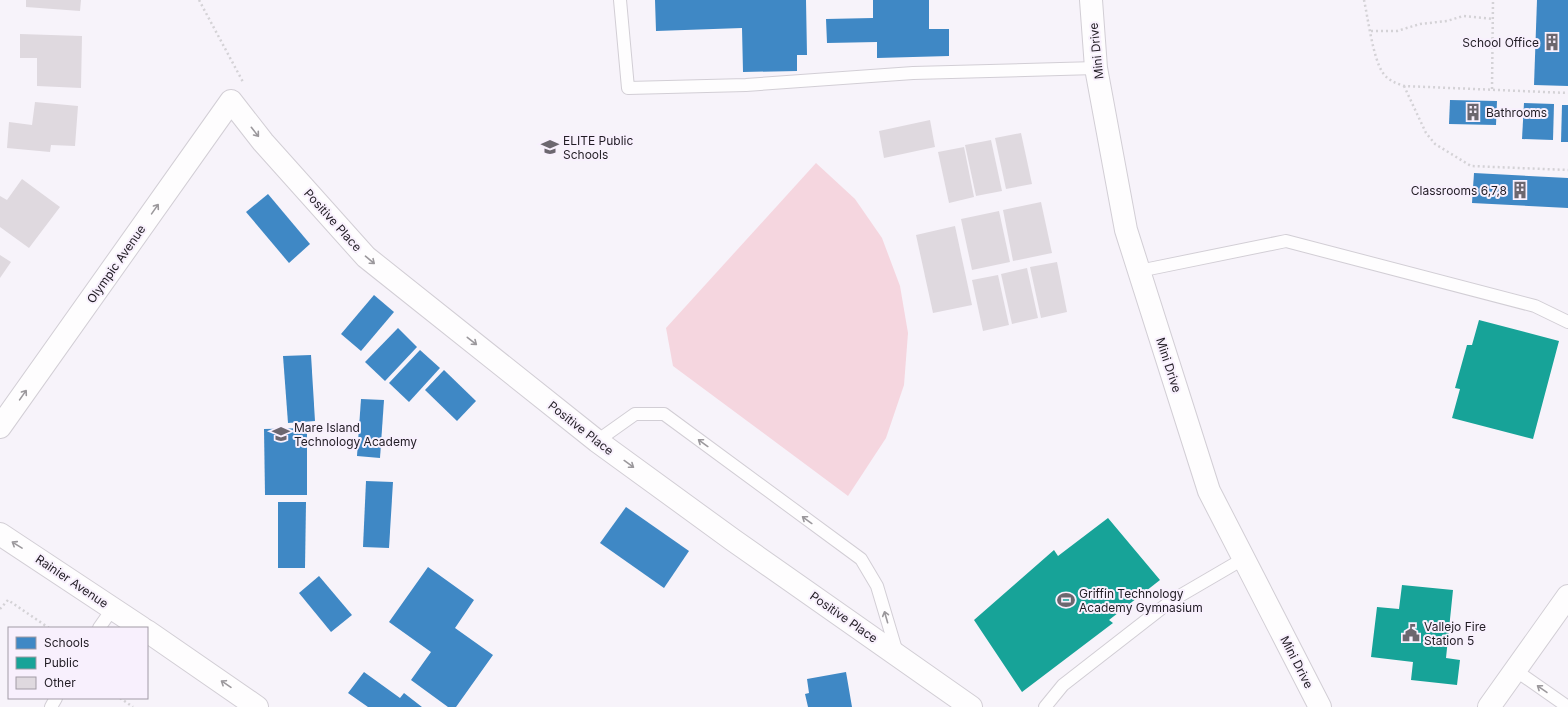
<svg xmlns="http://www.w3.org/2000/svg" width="1568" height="707" font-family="Inter,sans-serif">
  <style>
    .green { fill: #f5d6df }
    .schools { fill: #3f88c5 }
    .public { fill: #17a398 }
    .building { fill: #dfd9df }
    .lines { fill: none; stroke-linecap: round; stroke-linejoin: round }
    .lane-casing { stroke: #d2ced5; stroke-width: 14 }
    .street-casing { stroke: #d2ced5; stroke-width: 24 }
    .secondary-casing { stroke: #d2ced5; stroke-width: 24 }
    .path { stroke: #d4d2d6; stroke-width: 2.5; stroke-dasharray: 2 3; stroke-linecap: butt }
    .lane { stroke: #fefdfe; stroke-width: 12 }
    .street { stroke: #fefdfe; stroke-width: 22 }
    .secondary { stroke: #fefdfe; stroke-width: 22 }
    .oneway { stroke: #9b989c }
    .labels { text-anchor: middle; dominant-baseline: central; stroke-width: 4; stroke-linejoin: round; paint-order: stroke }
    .poi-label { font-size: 12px; fill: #211c24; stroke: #f8f0fd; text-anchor: start }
    .street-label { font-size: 12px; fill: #211c24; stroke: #f8f0fd }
  </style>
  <rect width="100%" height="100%" fill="#f7f3fa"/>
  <path class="green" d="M816,163L855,199L882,238L900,286L908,333L904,385L886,438L848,496L673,366L666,328Z"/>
  <g class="schools">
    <path d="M655,0H806L807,55H797V71L743,72L742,28L656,31Z"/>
    <path d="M873,0H929V29H949V56L877,58V42L827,43L826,19L873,18Z"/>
    <path d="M1537,0H1568V86L1534,85Z"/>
    <path d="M1450,100L1497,101L1496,125L1449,124Z"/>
    <path d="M1524,103L1554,104L1553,140L1522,139Z"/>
    <path d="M1562,105H1568V142H1561Z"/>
    <path d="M1474,173L1568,178V208L1472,203Z"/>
    <path d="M268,194L310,244L289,263L246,212Z"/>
    <path d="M374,295L394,312L361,351L341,334Z"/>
    <path d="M398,328L417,347L385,381L365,362Z"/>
    <path d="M420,350L440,368L409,402L389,383Z"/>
    <path d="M311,355L315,421L288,423L283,356Z"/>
    <path d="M444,370L476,401L457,421L425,390Z"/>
    <path d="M361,399L384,400L380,458L357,456Z"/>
    <path d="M307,428V495H265L264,429Z"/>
    <path d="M366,481L393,482L389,548L363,547Z"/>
    <path d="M278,502H306L305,568H278Z"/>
    <path d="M626,507L689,551L664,588L600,543Z"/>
    <path d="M428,567L474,600L455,628L493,655L456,707H448L411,680L431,652L389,622Z"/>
    <path d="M319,576L352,615L331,632L299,593Z"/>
    <path d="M364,672L400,698L404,693L422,707H368L348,693Z"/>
    <path d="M846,672L852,707H808L805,694L809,693L807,679Z"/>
  </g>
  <g class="public">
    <path d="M1479,320L1559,341L1533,439L1452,418L1460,389L1455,388L1467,345H1472Z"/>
    <path d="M1108,518L1160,580L1109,620L1113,623L1022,692L974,620L1054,550L1058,556Z"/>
    <path d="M1402,585L1453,590L1446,658L1460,660L1457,685L1411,680L1413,662L1371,657L1377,607L1399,609Z"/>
  </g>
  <g class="building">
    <path d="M26,0H81L80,11L26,7Z"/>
    <path d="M20,34L82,36L81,88L37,86V58H20Z"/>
    <path d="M35,102L78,106L75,146L51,145L50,152L7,148L9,122L32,125Z"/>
    <path d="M930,120L935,147L884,158L879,131Z"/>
    <path d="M1021,133L1032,184L1006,189L995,138Z"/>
    <path d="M991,140L1002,191L976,196L965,145Z"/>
    <path d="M964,147L974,197L949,203L938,152Z"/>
    <path d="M22,179L60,207L29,248L0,227V196L7,200Z"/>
    <path d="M1041,202L1052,253L1013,261L1003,210Z"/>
    <path d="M999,211L1010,262L972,270L961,219Z"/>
    <path d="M955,226L972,305L933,313L916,235Z"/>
    <path d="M0,255L11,262L0,278Z"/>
    <path d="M1057,262L1067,312L1041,318L1030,267Z"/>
    <path d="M1027,268L1038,318L1012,324L1001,274Z"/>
    <path d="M998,275L1009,325L983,331L972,280Z"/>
  </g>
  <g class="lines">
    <g class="lane-casing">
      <g id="lane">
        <path d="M620,0L628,88L746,85L913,73L1096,68"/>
        <path d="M1139,271L1286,241L1535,306L1568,322"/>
        <path d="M597,441L635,414H664L861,559L877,586L897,653"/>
        <path d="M99,628L113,608"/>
        <path d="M1515,670L1568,707"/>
        <path d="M51,707L56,698"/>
        <path d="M1045,707L1063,685L1171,601L1243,559"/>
      </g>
    </g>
    <g class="street-casing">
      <g id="street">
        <path d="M0,427L231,101L263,142L366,257L597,441L733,540L971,707"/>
        <path d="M0,534L142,628"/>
        <path d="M147,631L257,707"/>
        <path d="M1489,707L1568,596"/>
      </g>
    </g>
    <g class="secondary-casing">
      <path id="secondary" d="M1091,0L1096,68L1126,230L1209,491L1320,707"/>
    </g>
    <g class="path">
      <path d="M199,0L243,82"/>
      <path d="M1364,0C1368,18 1373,59 1383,73C1388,80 1395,83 1404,86L1568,93"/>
      <path d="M1371,31H1397L1420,24L1447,21L1463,16L1493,19"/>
      <path d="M1404,86L1426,133L1435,144L1471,166L1568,170"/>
      <path d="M1492,89L1493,0"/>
      <path d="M0,609L8,600L49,628"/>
      <path d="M120,698L133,707"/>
    </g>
    <use href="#lane" class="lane"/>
    <use href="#street" class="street"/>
    <use href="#secondary" class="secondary"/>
  </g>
  <defs><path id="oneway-shaft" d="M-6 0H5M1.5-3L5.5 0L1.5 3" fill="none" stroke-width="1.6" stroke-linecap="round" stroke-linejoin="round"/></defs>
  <g class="oneway">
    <use href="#oneway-shaft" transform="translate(255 132) rotate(52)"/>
    <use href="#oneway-shaft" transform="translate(155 209) rotate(-55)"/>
    <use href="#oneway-shaft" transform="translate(370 260) rotate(40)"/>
    <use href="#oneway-shaft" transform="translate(472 341) rotate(38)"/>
    <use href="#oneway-shaft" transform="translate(23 395) rotate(-55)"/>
    <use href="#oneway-shaft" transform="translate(703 443) rotate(-144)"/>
    <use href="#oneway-shaft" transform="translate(629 464) rotate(36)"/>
    <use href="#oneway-shaft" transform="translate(807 520) rotate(-144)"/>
    <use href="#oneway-shaft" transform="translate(17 545) rotate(-148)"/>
    <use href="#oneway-shaft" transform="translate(886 617) rotate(-106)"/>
    <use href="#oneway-shaft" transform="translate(226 684) rotate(-146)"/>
    <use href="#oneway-shaft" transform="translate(1542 689) rotate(-145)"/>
  </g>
  <defs>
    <g id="building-bare" transform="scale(1.38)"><path d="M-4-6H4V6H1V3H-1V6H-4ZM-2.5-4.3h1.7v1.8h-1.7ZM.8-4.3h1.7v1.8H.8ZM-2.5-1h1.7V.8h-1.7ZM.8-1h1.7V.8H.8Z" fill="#6c676f" stroke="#f8f0fd" stroke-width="2.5" paint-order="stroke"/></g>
    <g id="school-bare" transform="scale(1.38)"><path d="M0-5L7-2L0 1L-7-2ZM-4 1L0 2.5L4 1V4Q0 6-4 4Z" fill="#6c676f" stroke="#f8f0fd" stroke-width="2.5" paint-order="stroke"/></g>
    <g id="stadium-bare" transform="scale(1.38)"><path d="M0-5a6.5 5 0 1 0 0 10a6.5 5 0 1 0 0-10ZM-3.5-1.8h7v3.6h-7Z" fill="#6c676f" stroke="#f8f0fd" stroke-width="2.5" paint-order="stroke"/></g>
    <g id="civic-bare" transform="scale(1.38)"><path d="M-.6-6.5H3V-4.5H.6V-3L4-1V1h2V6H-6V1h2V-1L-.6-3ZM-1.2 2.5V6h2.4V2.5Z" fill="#6c676f" stroke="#f8f0fd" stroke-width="2.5" paint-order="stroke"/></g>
  </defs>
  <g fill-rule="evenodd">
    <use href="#building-bare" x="1552" y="42"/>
    <use href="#building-bare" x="1473" y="112"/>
    <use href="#school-bare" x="550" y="147"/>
    <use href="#building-bare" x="1520" y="190"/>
    <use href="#school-bare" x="281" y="434"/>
    <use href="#stadium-bare" x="1066" y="600"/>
    <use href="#civic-bare" x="1411" y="633"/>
  </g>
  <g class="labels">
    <g class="poi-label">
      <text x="1539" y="42" text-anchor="end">School Office</text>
      <text x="1486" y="112">Bathrooms</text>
      <text x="563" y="140">ELITE Public<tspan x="563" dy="14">Schools</tspan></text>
      <text x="1507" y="190" text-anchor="end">Classrooms 6,7,8</text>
      <text x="294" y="427">Mare Island<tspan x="294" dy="14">Technology Academy</tspan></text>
      <text x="1079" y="593">Griffin Technology<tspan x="1079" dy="14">Academy Gymnasium</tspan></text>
      <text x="1424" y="626">Vallejo Fire<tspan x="1424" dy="14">Station 5</tspan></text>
    </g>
    <g class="street-label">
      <text transform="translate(1096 51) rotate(-96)">Mini Drive</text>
      <text transform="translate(333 220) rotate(48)">Positive Place</text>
      <text transform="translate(116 264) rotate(-55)">Olympic Avenue</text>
      <text transform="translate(1169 365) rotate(72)">Mini Drive</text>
      <text transform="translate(581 428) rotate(38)">Positive Place</text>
      <text transform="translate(72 581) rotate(34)">Rainier Avenue</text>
      <text transform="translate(844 617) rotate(35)">Positive Place</text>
      <text transform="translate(1297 662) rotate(63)">Mini Drive</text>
    </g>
  </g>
  <rect x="8" y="627" width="140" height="72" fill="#f8f0fd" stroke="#a29ba6"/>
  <rect x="16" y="637" width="20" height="12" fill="#3f88c5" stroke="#a29ba6"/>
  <text x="44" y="647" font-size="12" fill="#211c24">Schools</text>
  <rect x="16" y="657" width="20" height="12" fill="#17a398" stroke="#a29ba6"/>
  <text x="44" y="667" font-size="12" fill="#211c24">Public</text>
  <rect x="16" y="677" width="20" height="12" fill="#dfd9df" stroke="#a29ba6"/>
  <text x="44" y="687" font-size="12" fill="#211c24">Other</text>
</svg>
